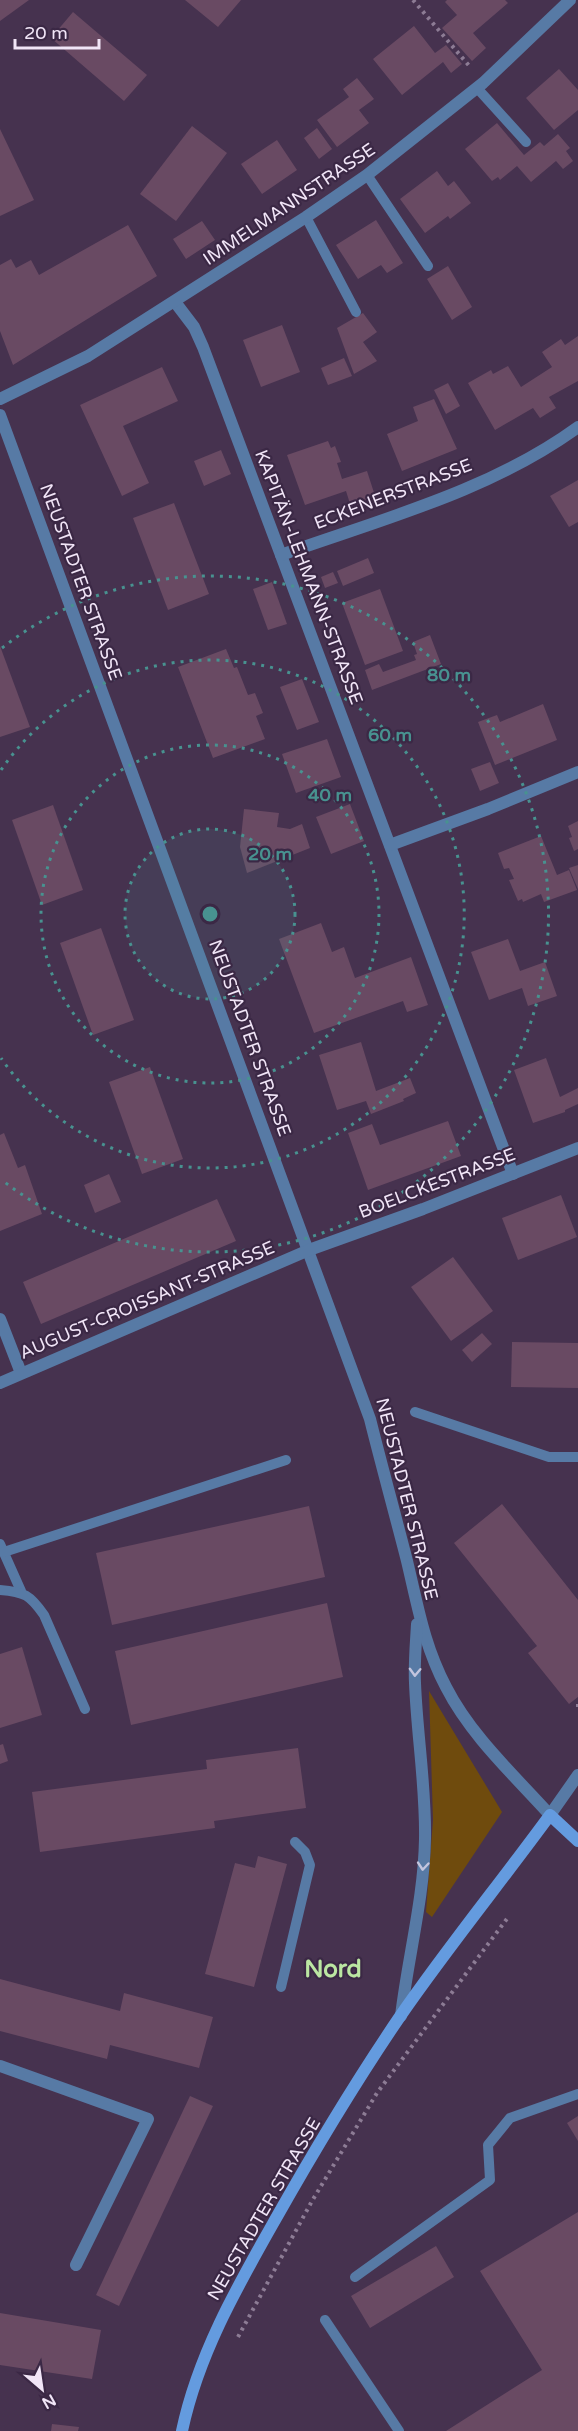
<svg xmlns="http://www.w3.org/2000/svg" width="578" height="2431" font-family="'Varela Round',sans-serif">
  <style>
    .green { fill: #6f4b0d }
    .building { fill: #694a63 }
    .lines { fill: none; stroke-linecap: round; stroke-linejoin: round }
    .path { stroke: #8d7c95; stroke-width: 4; stroke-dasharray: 3 4.5; stroke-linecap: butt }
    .service { stroke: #577aa5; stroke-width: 10 }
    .minor { stroke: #577aa5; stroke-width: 12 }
    .tertiary { stroke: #577aa5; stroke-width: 12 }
    .secondary { stroke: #649bdf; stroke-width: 12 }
    .oneway { stroke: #c3c5de }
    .ring { fill: none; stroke: #489290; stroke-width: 3; stroke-dasharray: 3 6 }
    .labels { text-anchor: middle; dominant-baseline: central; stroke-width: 4.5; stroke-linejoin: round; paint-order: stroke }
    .street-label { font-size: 18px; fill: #f1e5f7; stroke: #3b2845 }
    .district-label { font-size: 24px; font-weight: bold; fill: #bbe6a2; stroke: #3b2845 }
    .centre { fill: #489290; stroke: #3b2845; stroke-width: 3 }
    .ring-label { font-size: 18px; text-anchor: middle; font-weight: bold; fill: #489290; stroke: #3b2845; stroke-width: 4.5; stroke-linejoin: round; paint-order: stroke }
  </style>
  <rect width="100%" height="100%" fill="#46324f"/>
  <path class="green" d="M429,1691L502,1812L432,1917L426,1912L433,1820Z"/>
  <g class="building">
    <path d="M0,0H29L0,21Z"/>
    <path d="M185,0H241L218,27Z"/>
    <path d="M447,0H505L508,3L473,33L486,48L472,61L442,28L457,15L445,2Z"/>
    <path d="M73,12L147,75L124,101L51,38Z"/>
    <path d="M414,26L435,53L446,45L462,64L451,73L443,62L402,95L373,59Z"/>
    <path d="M559,69L578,90V110L554,130L526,98Z"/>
    <path d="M357,78L374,99L359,110L369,123L337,147L317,120L349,97L343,89Z"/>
    <path d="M497,123L524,155L540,142L544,146L558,134L570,148L566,151L573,161L563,169L556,161L531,182L517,166L500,180L498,177L492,181L465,149Z"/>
    <path d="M192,126L227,153L176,221L140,194Z"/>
    <path d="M317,128L332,149L319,159L304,138Z"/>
    <path d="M0,129L34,200L0,216Z"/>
    <path d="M277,140L297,170L262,194L241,164Z"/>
    <path d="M437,171L448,186L454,181L471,203L450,219L448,216L425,233L400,199Z"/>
    <path d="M376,220L403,263L387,273L381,265L358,279L336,245Z"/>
    <path d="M202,221L215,240L186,259L173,239Z"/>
    <path d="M128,225L157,276L13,365L0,331V265L11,259L16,268L31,260L39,275Z"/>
    <path d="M448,266L472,307L452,320L427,279Z"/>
    <path d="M363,313L377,332L363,342L377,361L354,374L337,328Z"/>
    <path d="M282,325L300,372L261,387L243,340Z"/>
    <path d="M578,336V381L549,397L556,408L540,418L533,408L495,430L468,383L491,370L493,374L508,366L521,387L552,367L542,352L561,339L565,345Z"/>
    <path d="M344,358L352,376L328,385L321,368Z"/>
    <path d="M162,367L178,401L123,426L149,483L122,496L80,405Z"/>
    <path d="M448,383L460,406L446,414L434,390Z"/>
    <path d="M434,399L457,449L402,471L387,434L418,421L413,407Z"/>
    <path d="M328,441L331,448L335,446L341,462L337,463L342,479L367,471L377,502L352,510L346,491L305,505L287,455Z"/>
    <path d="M221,450L231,474L204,486L194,461Z"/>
    <path d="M578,480V522L569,527L550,496Z"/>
    <path d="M174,503L209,594L168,610L133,518Z"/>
    <path d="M368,558L374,573L343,586L337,571Z"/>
    <path d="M333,572L338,583L325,588L321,577Z"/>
    <path d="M272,582L287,624L268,630L253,589Z"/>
    <path d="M380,589L403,651L365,665L342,603Z"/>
    <path d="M430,635L441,664L372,690L365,670L379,664L383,672L416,660L414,655L417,654L413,642Z"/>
    <path d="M0,646L30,727L0,737Z"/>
    <path d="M226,649L234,668L237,667L248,695L255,693L263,713L256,716L265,739L213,758L178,667Z"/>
    <path d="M302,679L319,722L297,730L280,687Z"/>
    <path d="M543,704L557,740L495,765L478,722L497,715L500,722Z"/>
    <path d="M327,739L341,777L296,793L282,754Z"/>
    <path d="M490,762L499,783L480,791L471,769Z"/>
    <path d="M350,804L364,841L331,854L316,817Z"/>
    <path d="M53,805L83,890L42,905L12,820Z"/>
    <path d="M244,809L279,813L277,827L290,829L302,824L310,848L247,873L240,847Z"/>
    <path d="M578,821V849L574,851L569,838L572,837L568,826Z"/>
    <path d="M541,836L557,875L569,870L577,890L544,902L541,894L523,902L522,899L518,901L509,880L514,879L509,868L504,869L498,853Z"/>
    <path d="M578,865V889L569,868Z"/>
    <path d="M321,923L332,952L344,947L355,978L411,957L428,1005L407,1012L403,1001L314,1033L279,939Z"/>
    <path d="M101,928L134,1020L93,1035L60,943Z"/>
    <path d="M508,939L520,971L545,962L557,996L528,1006L522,988L489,1000L471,952Z"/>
    <path d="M361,1042L376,1091L410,1078L416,1093L403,1099L404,1101L371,1114L366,1101L337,1110L319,1055Z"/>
    <path d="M546,1058L560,1097L578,1088V1104L565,1110V1112L533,1123L514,1070Z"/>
    <path d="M150,1067L183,1159L142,1174L109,1082Z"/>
    <path d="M448,1121L461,1156L368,1190L348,1133L372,1124L380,1145Z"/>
    <path d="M4,1133L18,1168L25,1165L42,1214L0,1231V1135Z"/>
    <path d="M109,1174L121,1202L95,1213L84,1185Z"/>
    <path d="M561,1195L577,1237L518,1260L502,1218Z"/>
    <path d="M217,1199L236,1241L41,1324L23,1282Z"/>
    <path d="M453,1257L493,1311L451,1341L411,1287Z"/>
    <path d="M482,1333L492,1344L472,1362L462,1350Z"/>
    <path d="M512,1342L578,1343V1388L511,1387Z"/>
    <path d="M502,1504L578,1600V1697L569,1704L528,1653L537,1646L454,1543Z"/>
    <path d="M309,1506L325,1577L112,1625L96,1553Z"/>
    <path d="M327,1603L343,1677L131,1725L115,1651Z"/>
    <path d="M22,1647L42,1715L0,1728V1654Z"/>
    <path d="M3,1744L8,1761L0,1764V1745Z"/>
    <path d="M298,1748L306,1808L214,1821L215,1828L40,1852L32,1792L207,1769L206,1760Z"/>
    <path d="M258,1856L287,1864L254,1987L205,1974L235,1863L255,1868Z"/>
    <path d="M0,1979L120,2011L124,1993L213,2017L199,2068L110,2045L107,2059L0,2031Z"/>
    <path d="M190,2096L213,2106L119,2306L96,2295Z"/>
    <path d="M578,2116V2141L567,2123Z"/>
    <path d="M578,2212V2431H446L542,2370L480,2271Z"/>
    <path d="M436,2246L454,2277L370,2328L351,2296Z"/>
    <path d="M0,2313L101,2330L92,2379L0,2365Z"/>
    <path d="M52,2424L79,2427L78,2431H51Z"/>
  </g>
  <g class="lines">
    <g class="path">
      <path d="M413,0L471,68"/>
      <path d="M578,1704V1707"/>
      <path d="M238,2337L312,2201L377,2093L509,1916"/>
    </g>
    <g class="service">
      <path d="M477,88L526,142"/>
      <path d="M367,175L428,266"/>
      <path d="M306,217L356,312"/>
      <path d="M415,1412L549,1457H578"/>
      <path d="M0,1544L21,1591"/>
      <path d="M4,1552L286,1460"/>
      <path d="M0,1590C25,1592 30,1595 44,1615L85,1709"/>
      <path d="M281,1987L310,1865L305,1852L295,1842"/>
      <path d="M355,2277L490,2180L488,2145L510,2118L578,2094"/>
      <path d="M325,2320L399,2431"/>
    </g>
    <g class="minor">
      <path d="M175,302L194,327L203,347L513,1174"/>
      <path d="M0,399L88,356L306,217L367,175L483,83L570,0"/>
      <path d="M0,415L370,1419C382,1467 395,1514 407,1561C418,1607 424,1645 446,1687C471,1736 514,1775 550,1815"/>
      <path d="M281,555C382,519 490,491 578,427"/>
      <path d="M390,845L488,809L578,772"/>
      <path d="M0,1319L21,1373"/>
      <path d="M0,1383L309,1250L423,1209L578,1148"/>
      <path d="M401,2016C408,1957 424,1898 425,1839C426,1787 417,1735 415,1683C414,1663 416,1643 417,1624"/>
      <path d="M0,2066L148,2119L76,2265"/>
    </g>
    <path class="tertiary" d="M550,1815L578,1775"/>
    <path class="secondary" d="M182,2431C198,2355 237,2287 275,2220C314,2151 356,2081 401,2015C448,1947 501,1882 550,1815L578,1841"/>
  </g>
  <defs><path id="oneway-chevron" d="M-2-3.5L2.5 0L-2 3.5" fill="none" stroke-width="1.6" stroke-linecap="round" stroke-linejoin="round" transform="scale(1.5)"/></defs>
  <g class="oneway">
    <use href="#oneway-chevron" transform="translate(415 1672) rotate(92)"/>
    <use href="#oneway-chevron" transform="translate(423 1866) rotate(95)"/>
  </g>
  <circle cx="210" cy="914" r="85" fill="#489290" fill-opacity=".12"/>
  <g class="ring">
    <circle cx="210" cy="914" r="85"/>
    <circle cx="210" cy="914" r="169"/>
    <path d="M1 770A254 254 0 1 1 1 1058"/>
    <path d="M2 648A338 338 0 1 1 2 1180"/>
  </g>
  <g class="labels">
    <g class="street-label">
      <text transform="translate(289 204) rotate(-34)">IMMELMANNSTRASSE</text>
      <text transform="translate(393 494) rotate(-21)">ECKENERSTRASSE</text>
      <text transform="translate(309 577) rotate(69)">KAPITÄN-LEHMANN-STRASSE</text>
      <text transform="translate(81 582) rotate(70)">NEUSTADTER STRASSE</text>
      <text transform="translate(250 1038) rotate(70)">NEUSTADTER STRASSE</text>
      <text transform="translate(437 1183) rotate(-21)">BOELCKESTRASSE</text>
      <text transform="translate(147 1300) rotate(-23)">AUGUST-CROISSANT-STRASSE</text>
      <text transform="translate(407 1499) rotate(76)">NEUSTADTER STRASSE</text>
      <text transform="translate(264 2209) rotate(-60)">NEUSTADTER STRASSE</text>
    </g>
    <g class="district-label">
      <text x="333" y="1969">Nord</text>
    </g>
  </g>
  <circle cx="210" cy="914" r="9" class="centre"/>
  <g class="ring-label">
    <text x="449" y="681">80 m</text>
    <text x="390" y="741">60 m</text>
    <text x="330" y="801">40 m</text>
    <text x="270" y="860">20 m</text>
  </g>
  <g transform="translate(42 2389) rotate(151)" stroke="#3b2845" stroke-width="4.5" paint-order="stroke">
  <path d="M0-4.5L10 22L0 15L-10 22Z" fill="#f1e5f7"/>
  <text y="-9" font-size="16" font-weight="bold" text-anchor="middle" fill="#f1e5f7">N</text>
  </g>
  <path d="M15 39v9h84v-9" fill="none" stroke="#f1e5f7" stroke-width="3"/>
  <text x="24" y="39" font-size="18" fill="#f1e5f7" stroke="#3b2845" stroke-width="4.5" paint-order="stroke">20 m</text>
</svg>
